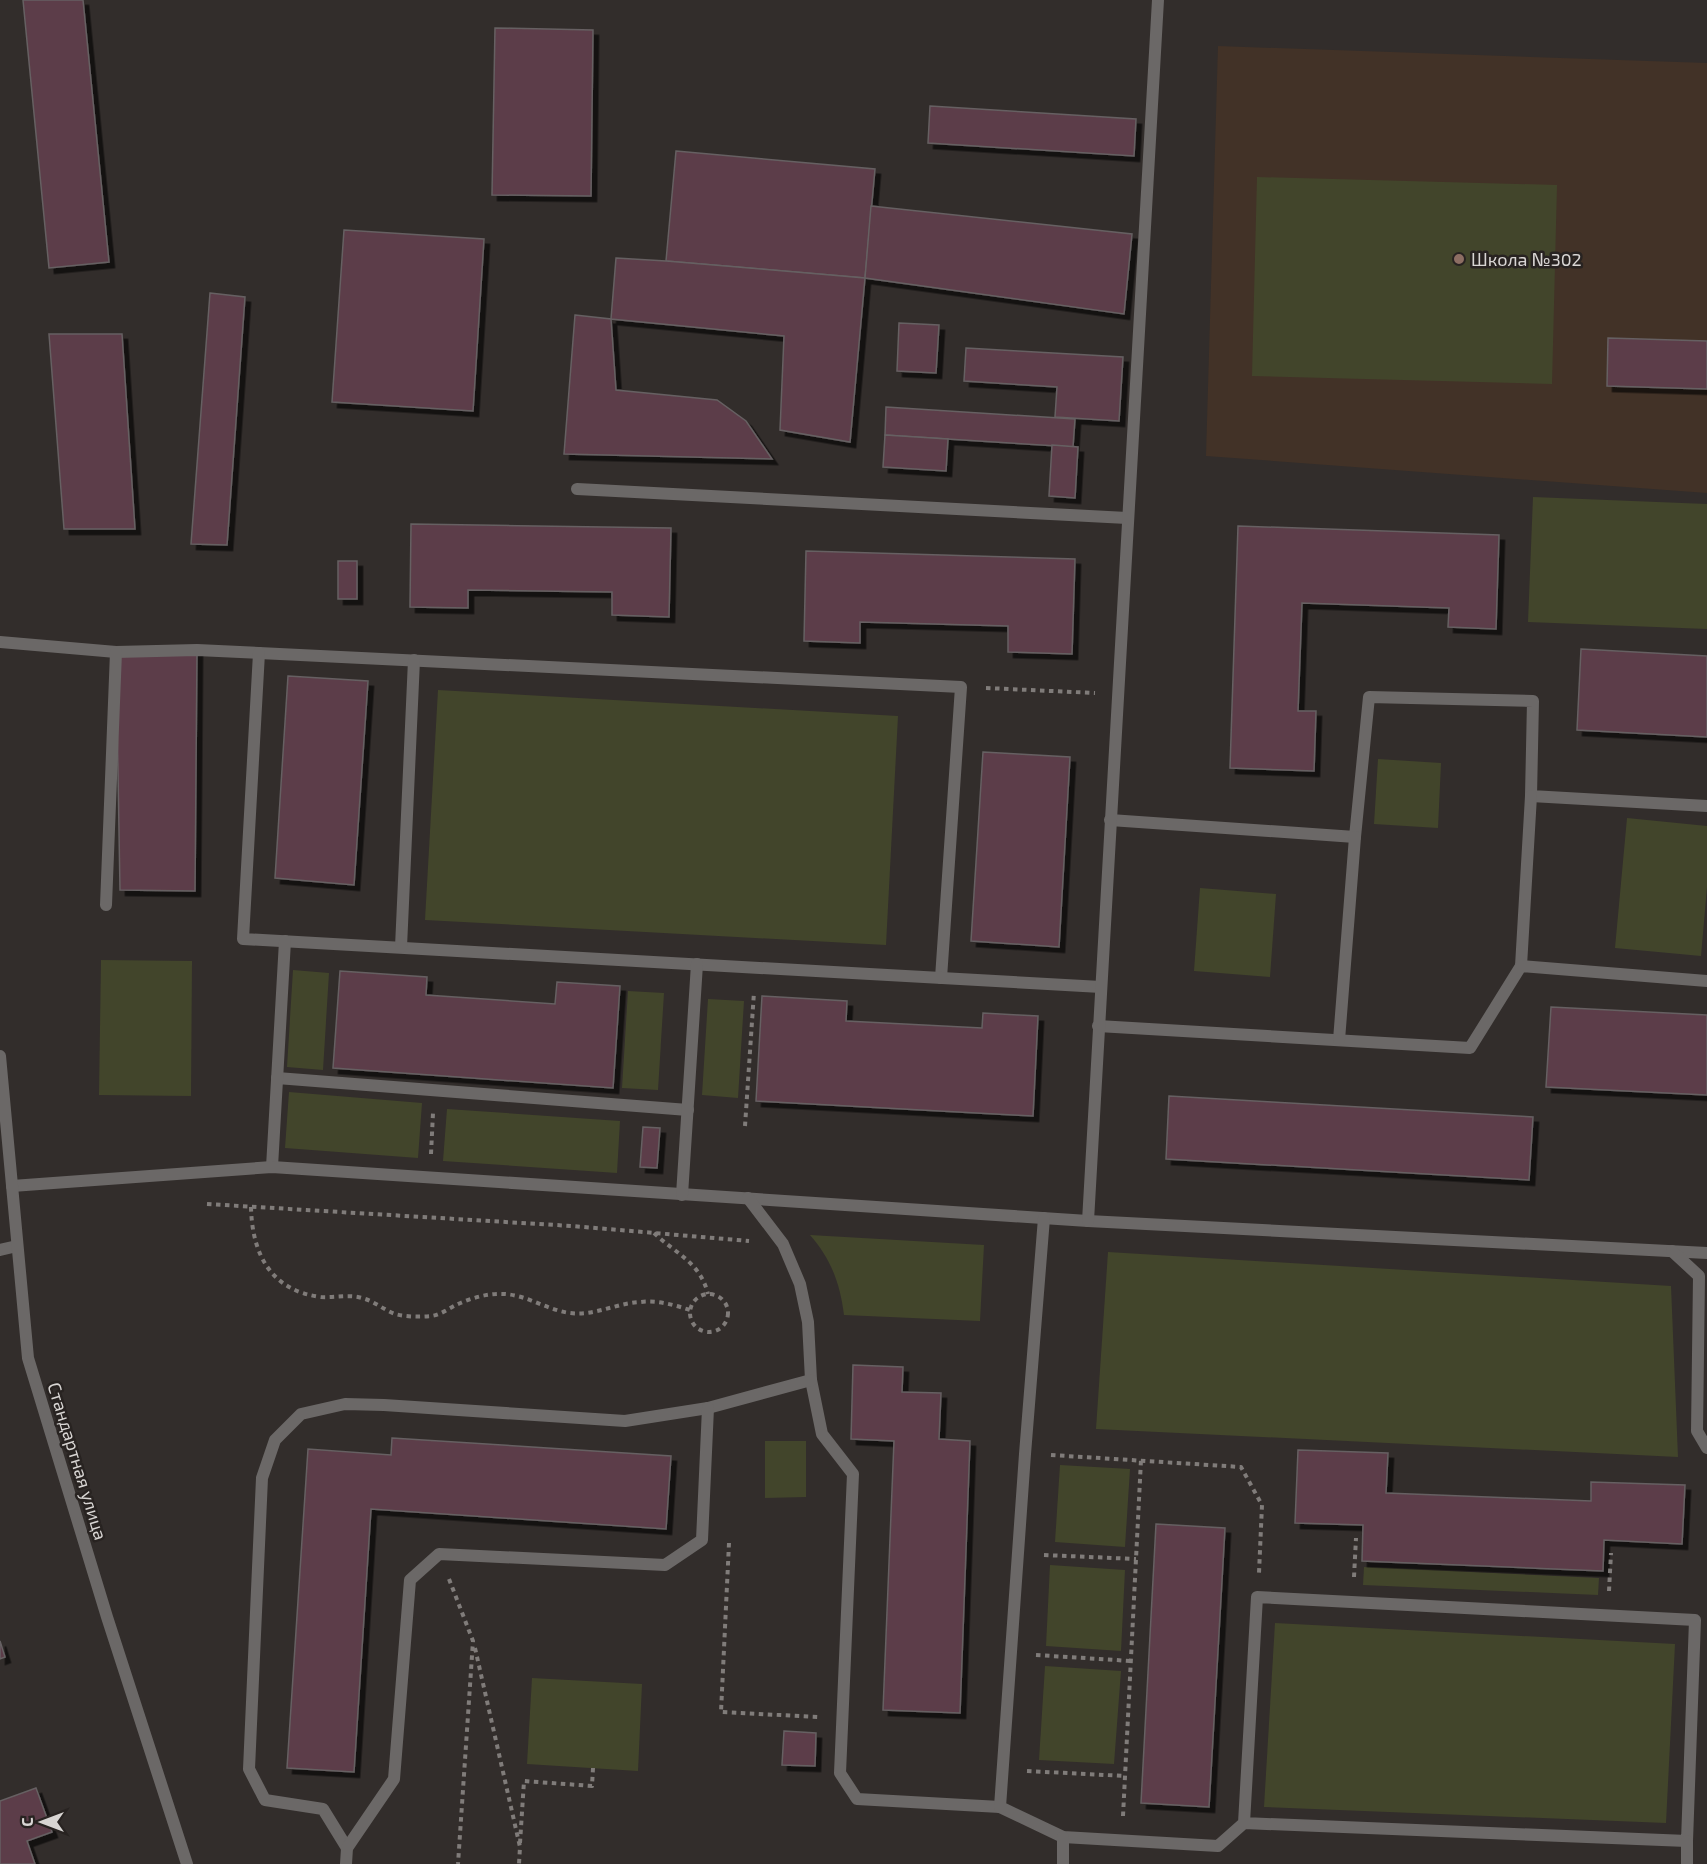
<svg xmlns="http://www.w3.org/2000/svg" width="1707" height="1864" font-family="'Exo 2',sans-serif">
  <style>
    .education { fill: #423227 }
    .green { fill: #42452b }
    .building { fill: #5c3d48; stroke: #666062; stroke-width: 1.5; filter: url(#shadow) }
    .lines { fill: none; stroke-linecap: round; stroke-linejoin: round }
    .path { stroke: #807c7a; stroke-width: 4; stroke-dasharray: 4.5 4.5; stroke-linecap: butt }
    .lane { stroke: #6b6867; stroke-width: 12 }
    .street { stroke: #6b6867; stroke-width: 12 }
    .education-dot { fill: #8d6e63; stroke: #282321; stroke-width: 2 }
    .labels { text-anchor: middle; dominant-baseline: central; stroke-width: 5; stroke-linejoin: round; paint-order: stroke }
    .poi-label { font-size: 18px; fill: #d8d5d3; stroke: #282321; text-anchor: start }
    .street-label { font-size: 18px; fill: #d8d5d3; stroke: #282321 }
  </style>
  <defs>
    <filter id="shadow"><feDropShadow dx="5.5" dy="5.5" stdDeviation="0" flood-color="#0009"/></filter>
  </defs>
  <rect width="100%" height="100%" fill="#322d2b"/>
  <path class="education" d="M1218,46L1707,63V493L1206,456Z"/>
  <g class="green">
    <path d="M1257,177L1557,185L1552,384L1252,376Z"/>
    <path d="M1533,497L1707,504V629L1528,622Z"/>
    <path d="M438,690L898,716L886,945L425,920Z"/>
    <path d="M1378,759L1441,763L1438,828L1374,824Z"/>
    <path d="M1627,818L1707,826V887L1701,956L1615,948Z"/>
    <path d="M1200,888L1276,894L1270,977L1194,971Z"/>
    <path d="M101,960L192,961L191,1096L99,1095Z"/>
    <path d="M293,970L329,973L323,1070L287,1067Z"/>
    <path d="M628,991L664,993L658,1090L622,1088Z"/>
    <path d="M708,999L744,1001L738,1098L702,1095Z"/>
    <path d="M289,1092L422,1103L418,1158L285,1148Z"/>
    <path d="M447,1109L620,1121L617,1173L443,1161Z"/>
    <path d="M810,1235L984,1245L980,1321L844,1315C840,1283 831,1259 810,1235Z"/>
    <path d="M1108,1252L1671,1286L1678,1457L1096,1429Z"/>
    <path d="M765,1441H806V1497L765,1498Z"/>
    <path d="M1060,1465L1130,1469L1125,1547L1055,1542Z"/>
    <path d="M1050,1565L1125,1570L1121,1651L1046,1646Z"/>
    <path d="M1364,1567L1599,1578L1598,1595L1363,1585Z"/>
    <path d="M1275,1623L1675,1644L1666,1823L1264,1807Z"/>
    <path d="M1045,1666L1121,1671L1114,1764L1039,1760Z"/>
    <path d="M532,1678L642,1684L638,1771L527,1764Z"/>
  </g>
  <g class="building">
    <path d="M23,0H83L109,262L49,268Z"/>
    <path d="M495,28L593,30L591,196L492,195Z"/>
    <path d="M930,106L1136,119L1134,156L928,143Z"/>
    <path d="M676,151L875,169L865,278L666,261Z"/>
    <path d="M871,206L1132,234L1124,314L865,278Z"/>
    <path d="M344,230L484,239L473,411L332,402Z"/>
    <path d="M616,258L666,261L865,278L850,442L780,430L784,336L611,319Z"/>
    <path d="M210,293L245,297L227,545L191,544Z"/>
    <path d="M575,315L611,319L616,390L717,400L746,421L772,459L564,454Z"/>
    <path d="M899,323L939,325L936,373L897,371Z"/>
    <path d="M49,334H122L135,529H64Z"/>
    <path d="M1608,338L1707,341V389L1607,386Z"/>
    <path d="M966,348L1123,357L1119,421L1055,417L1057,387L964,381Z"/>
    <path d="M886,407L1075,419L1073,447L885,435Z"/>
    <path d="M885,435L948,439L946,471L883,467Z"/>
    <path d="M1052,445L1078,447L1075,498L1049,496Z"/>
    <path d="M411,524L671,528L669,617L612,615V592L468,590V608L410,607Z"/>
    <path d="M1238,526L1499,535L1496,629L1448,627L1449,608L1302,603L1298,711H1316L1314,771L1230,768Z"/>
    <path d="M806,551L1075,559L1072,654L1008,652V626L860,622V643L804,641Z"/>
    <rect x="338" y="561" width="19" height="38"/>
    <path d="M1581,649L1707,656V737L1577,730Z"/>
    <path d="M197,650L195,891L120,890L116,652Z"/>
    <path d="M288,676L368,681L354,885L275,878Z"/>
    <path d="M983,752L1070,757L1059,947L971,941Z"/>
    <path d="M340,971L427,977L426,995L555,1004L557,982L620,986L613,1088L333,1068Z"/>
    <path d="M762,996L847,1001L846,1021L982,1028L983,1013L1038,1016L1033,1116L756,1101Z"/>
    <path d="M1551,1007L1707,1015V1095L1546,1087Z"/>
    <path d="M1169,1096L1533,1117L1529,1180L1166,1159Z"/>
    <path d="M643,1127L660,1128L657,1168L640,1167Z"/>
    <path d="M853,1365L903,1367L902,1392L941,1393L939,1439L970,1441L960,1713L883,1710L894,1441L851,1439Z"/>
    <path d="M392,1438L671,1456L666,1529L371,1509L354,1772L287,1768L308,1449L391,1455Z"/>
    <path d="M1298,1450L1388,1453L1386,1493L1591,1501V1482L1685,1485L1682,1544L1604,1540L1603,1571L1362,1561L1363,1525L1295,1523Z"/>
    <path d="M1156,1524L1225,1528L1209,1807L1141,1803Z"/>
    <path d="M0,1641L5,1657L0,1659Z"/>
    <path d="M784,1731L816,1733L815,1766L782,1765Z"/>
    <path d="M36,1788L52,1832L27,1841L35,1864H0V1801Z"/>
  </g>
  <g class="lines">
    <g class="path">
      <path d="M986,688L1095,693"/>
      <path d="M745,1126L754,992"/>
      <path d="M431,1154L433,1113"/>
      <path d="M207,1204L572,1226L749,1241"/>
      <path d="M251,1207C252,1254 271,1291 321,1297C335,1298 349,1294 362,1298C374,1301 384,1310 395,1314C406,1317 419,1317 431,1316C440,1315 448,1309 456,1305C471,1298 488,1293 504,1294C527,1295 547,1310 570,1313C595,1316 616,1303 641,1302C658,1300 674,1305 690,1310"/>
      <path d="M654,1233C676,1254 700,1262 708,1294"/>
      <circle cx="709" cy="1313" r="19"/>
      <path d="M1051,1455L1241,1467L1262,1505L1259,1573"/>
      <path d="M729,1543L721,1712L818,1717"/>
      <path d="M1044,1555L1136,1559"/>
      <path d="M1354,1577L1356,1538"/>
      <path d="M449,1579L473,1641L458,1864"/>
      <path d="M1609,1591L1611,1553"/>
      <path d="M475,1648L520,1847L519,1864"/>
      <path d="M1036,1655L1131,1661"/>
      <path d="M1027,1771L1125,1776"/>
      <path d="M1123,1816L1141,1460"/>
      <path d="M520,1843L524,1781L592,1786L593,1768"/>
    </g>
    <g class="lane">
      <path d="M577,489L1127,518"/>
      <path d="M0,642L116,652L197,650L961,687L941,978"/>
      <path d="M259,653L243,939L1101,987"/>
      <path d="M1110,820L1355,837L1369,697L1533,701L1531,796L1707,806"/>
      <path d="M106,905L116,652"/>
      <path d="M401,947L414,660"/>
      <path d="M1521,966L1531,796"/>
      <path d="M1098,1026L1470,1048L1521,966L1707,981"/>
      <path d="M1339,1040L1355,837"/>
      <path d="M277,1078L688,1110"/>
      <path d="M272,1167L285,941"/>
      <path d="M12,1186L272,1167L1088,1221L1707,1253"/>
      <path d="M682,1195L697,964"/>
      <path d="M748,1198L783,1244L800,1284L808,1322L811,1380L822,1434L853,1474L840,1773L857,1799L1000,1807"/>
      <path d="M1044,1218L1025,1454L1000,1807L1063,1837L1218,1846L1244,1823L1257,1597L1695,1620L1687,1841L1244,1823"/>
      <path d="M1088,1221L1158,0"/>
      <path d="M0,1250L17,1246"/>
      <path d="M1672,1251L1699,1276L1697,1431L1707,1448"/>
      <path d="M1063,1837V1864"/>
      <path d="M347,1848L323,1809L265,1800L249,1769L262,1478L275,1440L301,1414L345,1404L384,1405L625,1421L708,1408L811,1380"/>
      <path d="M346,1864L347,1848L394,1779L410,1580L439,1554L665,1565L702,1540L708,1408"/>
      <path d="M1687,1864V1841"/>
    </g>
    <path class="street" d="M0,1056L28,1358L107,1617L187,1864"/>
  </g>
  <circle class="education-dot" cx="1459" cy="259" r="6"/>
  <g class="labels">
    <g class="poi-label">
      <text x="1471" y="259">Школа №302</text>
    </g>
    <g class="street-label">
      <text transform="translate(78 1461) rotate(73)">Стандартная улица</text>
    </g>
  </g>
  <g transform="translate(42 1822) rotate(270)" stroke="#282321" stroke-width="4.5" paint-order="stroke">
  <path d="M0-4.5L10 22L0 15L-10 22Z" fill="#d8d5d3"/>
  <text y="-9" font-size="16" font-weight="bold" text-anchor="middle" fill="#d8d5d3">С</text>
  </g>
</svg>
